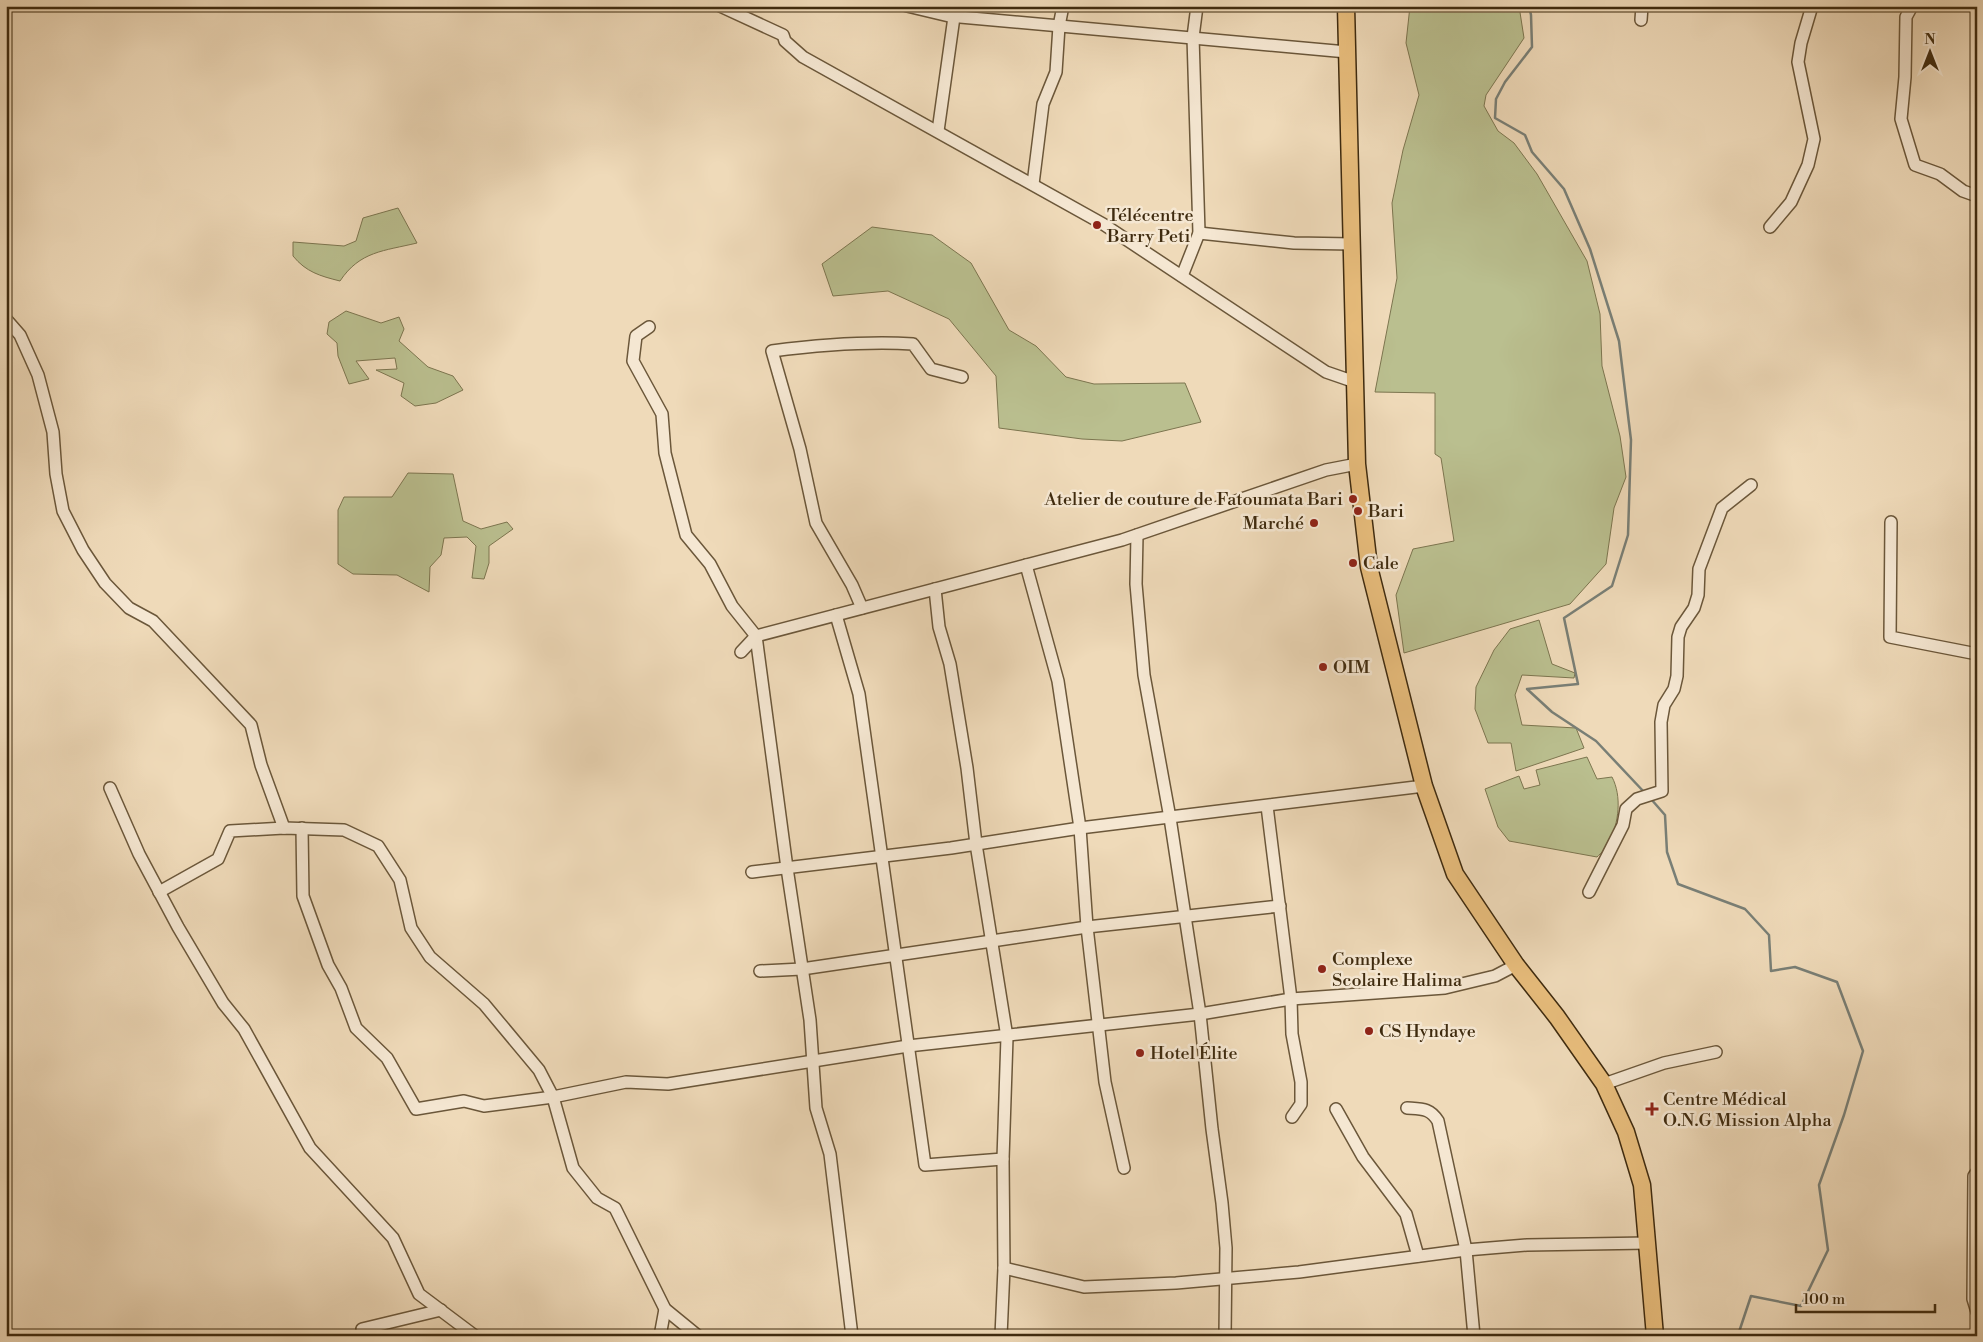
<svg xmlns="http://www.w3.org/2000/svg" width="1983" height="1342" font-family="'Libre Bodoni',serif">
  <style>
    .green { fill: #babf8f; stroke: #7c754f }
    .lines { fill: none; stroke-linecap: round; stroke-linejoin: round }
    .stream { stroke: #797f76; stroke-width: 2.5 }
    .minor-casing { stroke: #6b573a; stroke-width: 14 }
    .highway-casing { stroke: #3f2b0f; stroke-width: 19 }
    .minor { stroke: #f5e7d2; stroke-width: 11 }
    .highway { stroke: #e8bd7c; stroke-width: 16 }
    .poi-dot { fill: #8f2418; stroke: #f5e7d2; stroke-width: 2 }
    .labels { text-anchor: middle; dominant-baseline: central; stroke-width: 5; stroke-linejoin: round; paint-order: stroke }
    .poi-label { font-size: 18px; fill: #3f2b0f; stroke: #f5e7d2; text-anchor: start }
  </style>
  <rect width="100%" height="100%" fill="#efdab9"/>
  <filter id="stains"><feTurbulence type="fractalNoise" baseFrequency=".004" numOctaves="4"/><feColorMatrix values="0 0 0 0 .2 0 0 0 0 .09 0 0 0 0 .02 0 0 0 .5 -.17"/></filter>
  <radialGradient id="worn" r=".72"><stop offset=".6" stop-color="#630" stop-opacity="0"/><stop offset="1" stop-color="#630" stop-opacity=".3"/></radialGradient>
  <g class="green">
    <path d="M1410,6H1519L1524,38L1486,95L1484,106L1498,131L1514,143L1537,174L1587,261L1600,314L1602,366L1620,436L1626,477L1614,508L1606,564L1570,604L1404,653L1396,595L1413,549L1454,541L1441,458L1435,454V393L1375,392L1397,278L1392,203L1403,150L1419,95L1406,43Z"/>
    <path d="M398,208L417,243C384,251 360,251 340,281C320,276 306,272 293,256V242L344,246L356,241L363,218Z"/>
    <path d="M872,227L932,235L971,263L1009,330L1036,346L1066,377L1094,384L1185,383L1201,422L1122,441L1082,439L999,428L996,376L949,319L888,291L833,296L822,264Z"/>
    <path d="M346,311L381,323L399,317L404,329L399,341L428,367L453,376L463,390L436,403L415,406L401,396L404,383L376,370L397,369L395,358L356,361L369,379L349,384L338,356L337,343L327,334L329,322Z"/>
    <path d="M408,473L453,474L463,521L481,529L507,522L513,529L489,546V563L484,579L472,578L476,546L467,537L444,538L441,555L430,567L429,592L397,575L353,574L338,564V510L344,497H392Z"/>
    <path d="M1539,620L1552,664L1575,673L1574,678L1522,675L1515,695L1522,725L1576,728L1584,748L1516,771L1511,743H1488L1475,709L1476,687L1494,650L1510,629Z"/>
    <path d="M1587,757L1597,779L1612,777C1622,796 1619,823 1609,842C1607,848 1601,853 1597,857L1509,841L1498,827L1485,789L1519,776L1524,789L1540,785L1536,770Z"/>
  </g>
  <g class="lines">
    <g class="stream">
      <path d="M1529,6L1531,15L1532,47L1505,82L1496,99L1495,118L1525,135L1532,152L1564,189L1590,249L1619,341L1631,440L1628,535L1612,586L1564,618L1578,684L1527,689L1552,712L1596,741L1645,793"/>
      <path d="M1651,799L1665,815L1667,852L1678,884L1745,909L1769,935L1771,971L1795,967L1837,982L1863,1051L1844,1115L1819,1185L1828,1250L1801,1306L1751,1296L1739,1332L1746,1336"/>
    </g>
    <g class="minor-casing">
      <g id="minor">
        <path d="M720,6L783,35L785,41L803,57L1103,224L1326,372L1355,382"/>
        <path d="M907,6L949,16L1347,52"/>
        <path d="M1912,6L1906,17L1905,77L1901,119L1915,165L1940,174L1963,191L1977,196"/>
        <path d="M1641,20L1642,6"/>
        <path d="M938,131L954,17L958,6"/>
        <path d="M1033,184L1043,104L1056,72L1059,26L1063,6"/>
        <path d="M1770,227L1791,202L1808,165L1814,139L1798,62L1801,43L1812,6"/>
        <path d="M1199,233L1294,243L1352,244"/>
        <path d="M1182,276L1199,233L1193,37L1197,6"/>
        <path d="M6,319L20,335L38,375L53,432L56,474L63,511L83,550L105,583L129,608L153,621L251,725L261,765L284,828"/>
        <path d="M649,327L636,336L633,361L662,414L665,453L686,535L710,564L732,606L756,636L787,868L810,1020L816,1108L830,1154L852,1336"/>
        <path d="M1891,522L1890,637L1977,654"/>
        <path d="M1137,535L1136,584L1144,675L1170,818L1200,1014L1212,1129L1222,1203L1226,1248L1225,1336"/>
        <path d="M1026,565L1058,681L1080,828L1087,927L1105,1082L1124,1168"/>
        <path d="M935,589L939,627L950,664L967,768L976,844L1007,1037L1003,1159L1004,1268L1001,1336"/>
        <path d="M862,608L852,585L816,523L800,449L772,351C819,345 865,341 913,344L931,369L962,377"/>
        <path d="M836,615L859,694L925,1165L1003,1159"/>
        <path d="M741,652L756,636L1122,540L1326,470L1357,464"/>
        <path d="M110,788L139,854L178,927L223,1003L244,1029L310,1148L393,1238L419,1294L475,1336"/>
        <path d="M1267,806L1291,999L1292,1034L1301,1082V1104L1292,1117"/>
        <path d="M302,828L303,896L328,965L341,988L356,1028L387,1058L416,1109L464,1101L484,1106L553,1097L626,1082L668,1084L908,1046L1200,1014L1291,999L1445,988L1495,976L1516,965"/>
        <path d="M752,872L951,848L1080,828L1424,786"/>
        <path d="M159,892L218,859L230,831L284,828L344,830L378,846L400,880L411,928L430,957L484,1004L539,1070L553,1097L573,1168L597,1198L615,1208L665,1309L698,1336"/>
        <path d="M1589,892L1623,825L1626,809L1637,799L1662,791L1661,722L1664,705L1674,689L1677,676L1678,637L1681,627L1694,608L1698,595L1699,569L1722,508L1751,485"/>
        <path d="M760,971L802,969L1087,927L1280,906"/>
        <path d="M1604,1084L1664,1063L1716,1052"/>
        <path d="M1407,1108C1422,1109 1430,1108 1438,1121L1466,1250L1474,1336"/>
        <path d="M1336,1109L1363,1157L1406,1214L1418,1256"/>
        <path d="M1977,1172L1974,1176L1973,1299L1977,1312"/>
        <path d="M1004,1268L1084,1287L1176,1283L1299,1272L1466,1250L1527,1245L1648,1243"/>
        <path d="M362,1329L441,1310"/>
        <path d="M660,1336L665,1309"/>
      </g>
    </g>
    <g class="highway-casing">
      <path id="highway" d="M1346,6L1357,464L1369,567L1424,786L1455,874L1516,965L1557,1017L1604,1084L1626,1132L1642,1185L1655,1336"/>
    </g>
    <use href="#minor" class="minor"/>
    <use href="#highway" class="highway"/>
  </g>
  <g class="poi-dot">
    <circle cx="1097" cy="225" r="5"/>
    <circle cx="1353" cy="499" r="5"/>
    <circle cx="1358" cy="511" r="5"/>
    <circle cx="1314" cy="523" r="5"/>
    <circle cx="1353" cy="563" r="5"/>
    <circle cx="1323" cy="667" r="5"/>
    <circle cx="1322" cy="969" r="5"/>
    <circle cx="1369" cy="1031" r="5"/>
    <circle cx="1140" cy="1053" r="5"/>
    <path d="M1649.5 1101.5h5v5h5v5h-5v5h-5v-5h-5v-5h5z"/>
  </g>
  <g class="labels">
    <g class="poi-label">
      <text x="1107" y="215">Télécentre<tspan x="1107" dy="21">Barry Peti</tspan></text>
      <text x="1343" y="499" text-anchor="end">Atelier de couture de Fatoumata Bari</text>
      <text x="1368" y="511">Bari</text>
      <text x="1304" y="523" text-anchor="end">Marché</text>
      <text x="1363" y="563">Cale</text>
      <text x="1333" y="667">OIM</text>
      <text x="1332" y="959">Complexe<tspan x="1332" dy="21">Scolaire Halima</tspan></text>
      <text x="1379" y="1031">CS Hyndaye</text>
      <text x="1150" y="1053">Hotel Élite</text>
      <text x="1663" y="1099">Centre Médical<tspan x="1663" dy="21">O.N.G Mission Alpha</tspan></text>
    </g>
  </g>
  <rect width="1983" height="1342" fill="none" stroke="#efdab9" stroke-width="25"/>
  <rect x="8" y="8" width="1968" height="1327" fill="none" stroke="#3f2b0f" stroke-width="2.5"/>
  <rect x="12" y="12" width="1958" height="1317" fill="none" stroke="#3f2b0f"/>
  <g transform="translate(1930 52)" stroke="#f5e7d2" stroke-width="4" paint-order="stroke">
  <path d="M0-4L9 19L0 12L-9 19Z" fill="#3f2b0f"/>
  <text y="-8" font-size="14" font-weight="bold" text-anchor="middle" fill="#3f2b0f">N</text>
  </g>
  <path d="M1796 1304v8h139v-8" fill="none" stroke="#3f2b0f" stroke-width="2.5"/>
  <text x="1803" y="1304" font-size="15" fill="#3f2b0f" stroke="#f5e7d2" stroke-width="4" paint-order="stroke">100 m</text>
  <rect width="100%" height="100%" filter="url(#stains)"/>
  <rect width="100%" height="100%" fill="url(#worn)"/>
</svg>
